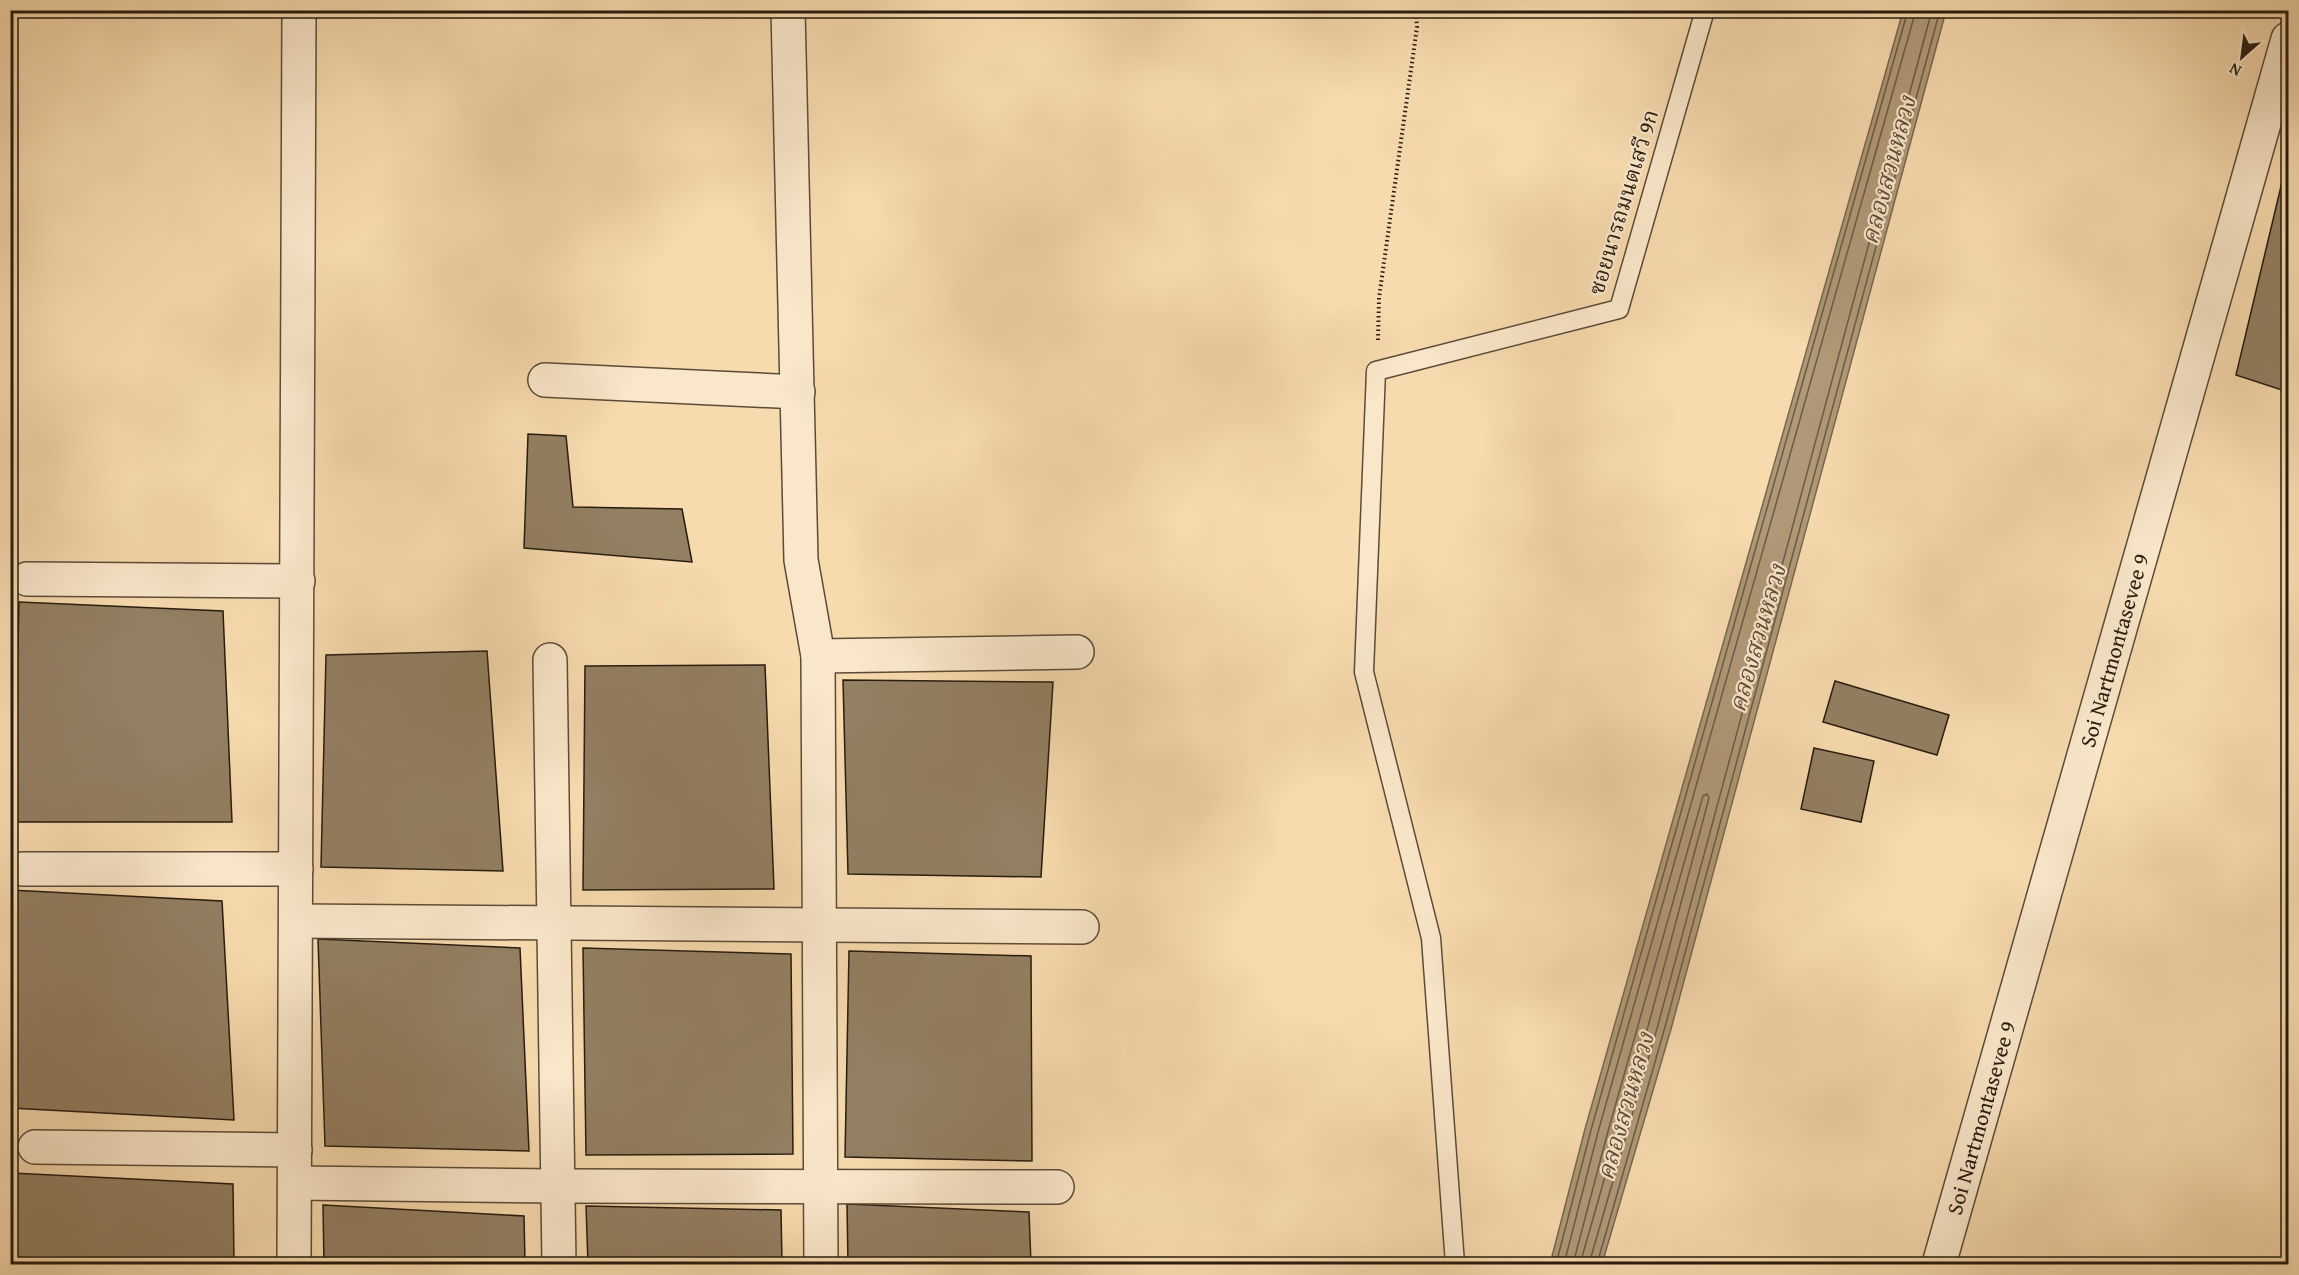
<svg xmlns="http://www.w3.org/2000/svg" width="2299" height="1275" font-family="'Gentium Book Plus','Noto Serif Thai',serif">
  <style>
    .water { fill: #b09978; stroke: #79674e; stroke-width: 1.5 }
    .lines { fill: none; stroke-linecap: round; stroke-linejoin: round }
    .shore { stroke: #6c5a44; stroke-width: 1.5 }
    .building { fill: #937f62; stroke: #271c0f; stroke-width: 1.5 }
    .lane-casing { stroke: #5b4c37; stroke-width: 21 }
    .street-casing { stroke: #5b4c37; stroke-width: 36 }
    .path { stroke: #271c0f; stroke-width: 4; stroke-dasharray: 1.5 3; stroke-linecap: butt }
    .lane { stroke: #fae7ca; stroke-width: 18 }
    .street { stroke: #fae7ca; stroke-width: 33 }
    .labels { text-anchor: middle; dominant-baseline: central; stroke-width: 4.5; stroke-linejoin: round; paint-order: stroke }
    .street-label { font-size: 22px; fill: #271c0f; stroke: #fae7ca }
    .water-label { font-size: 24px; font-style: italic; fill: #5e4e39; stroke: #fae7ca }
  </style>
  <rect width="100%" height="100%" fill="#f7daae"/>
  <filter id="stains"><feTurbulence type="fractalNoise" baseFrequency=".00333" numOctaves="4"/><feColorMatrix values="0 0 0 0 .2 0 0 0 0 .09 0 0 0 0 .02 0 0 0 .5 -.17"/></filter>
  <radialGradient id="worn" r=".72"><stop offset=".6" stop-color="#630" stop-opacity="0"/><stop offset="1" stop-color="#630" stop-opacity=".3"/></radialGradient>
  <path class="water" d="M1903,11H1946L1671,1029L1602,1264H1550L1585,1129Z"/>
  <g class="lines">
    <g class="shore">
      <path d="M1556,1264L1591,1130L1908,10"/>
      <path d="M1564,1264L1598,1132L1916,10"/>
      <path d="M1573,1264L1607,1135L1703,796L1707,794L1709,798L1649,1023L1580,1264"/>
      <path d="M1589,1264L1658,1025L1932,10"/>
      <path d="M1597,1264L1665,1027L1940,10"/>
    </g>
  </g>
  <g class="building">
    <path d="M2282,182L2288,183V392L2236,375Z"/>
    <path d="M528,434L566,436L573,507L682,509L692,562L524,548Z"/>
    <path d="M19,602L223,611L232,822H14Z"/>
    <path d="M487,651L503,871L321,867L326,655Z"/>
    <path d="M765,665L774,889L583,890L585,666Z"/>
    <path d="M843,680L1053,682L1041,877L848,874Z"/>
    <path d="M1835,681L1949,715L1937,755L1823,722Z"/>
    <path d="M1814,748L1874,761L1861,822L1801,809Z"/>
    <path d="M10,890L222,901L234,1120L10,1108Z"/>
    <path d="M318,939L520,948L529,1151L325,1146Z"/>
    <path d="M583,948L791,954L793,1154L586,1155Z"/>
    <path d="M849,951L1031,956L1032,1161L845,1157Z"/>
    <path d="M12,1173L233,1184L234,1264H10Z"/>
    <path d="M847,1204L1029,1212L1031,1264H848Z"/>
    <path d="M323,1205L524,1216L525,1264H324Z"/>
    <path d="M586,1206L781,1210L782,1264H588Z"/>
  </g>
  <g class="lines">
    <g class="lane-casing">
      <path id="lane" d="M1455,1264L1431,938L1364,672L1376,371L1619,309L1705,10"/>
    </g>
    <g class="street-casing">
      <g id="street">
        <path d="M788,10L801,560L818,656L821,1264"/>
        <path d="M545,380L798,392"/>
        <path d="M27,579L298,581"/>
        <path d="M818,656L1077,652"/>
        <path d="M550,660L559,1264"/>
        <path d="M23,869H296"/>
        <path d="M296,921L1082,927"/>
        <path d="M35,1147L295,1150"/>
        <path d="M295,1183L557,1186L1057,1187"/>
        <path d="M294,1264L299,10"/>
        <path id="s1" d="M1939,1264L2288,39"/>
      </g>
    </g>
    <path class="path" d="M1378,340L1379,298L1417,27L1416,10"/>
    <use href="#lane" class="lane"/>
    <use href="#street" class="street"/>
  </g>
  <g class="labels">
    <g class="street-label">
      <text transform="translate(1623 202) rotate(-73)">ซอยนารถมนตเสวี 9ก</text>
      <text stroke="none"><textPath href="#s1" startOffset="638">Soi Nartmontasevee 9</textPath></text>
      <text stroke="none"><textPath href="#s1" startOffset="152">Soi Nartmontasevee 9</textPath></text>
    </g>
    <g class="water-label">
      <text transform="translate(1888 170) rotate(-75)">คลองสวนหลวง</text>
      <text transform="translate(1757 638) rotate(-74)">คลองสวนหลวง</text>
      <text transform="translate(1625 1106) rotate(-74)">คลองสวนหลวง</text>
    </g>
  </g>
  <rect width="2299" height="1275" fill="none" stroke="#f7daae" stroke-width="36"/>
  <rect x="12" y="12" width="2275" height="1251" fill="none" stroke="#271c0f" stroke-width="3"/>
  <rect x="18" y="18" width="2263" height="1239" fill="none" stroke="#271c0f" stroke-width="1.5"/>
  <g transform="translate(2242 57) rotate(208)" stroke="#fae7ca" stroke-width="4.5" paint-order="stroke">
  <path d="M0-4.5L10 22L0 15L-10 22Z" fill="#271c0f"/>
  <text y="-9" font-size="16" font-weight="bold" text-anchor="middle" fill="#271c0f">N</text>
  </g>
  <rect width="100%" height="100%" filter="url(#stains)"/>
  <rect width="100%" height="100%" fill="url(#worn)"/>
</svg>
